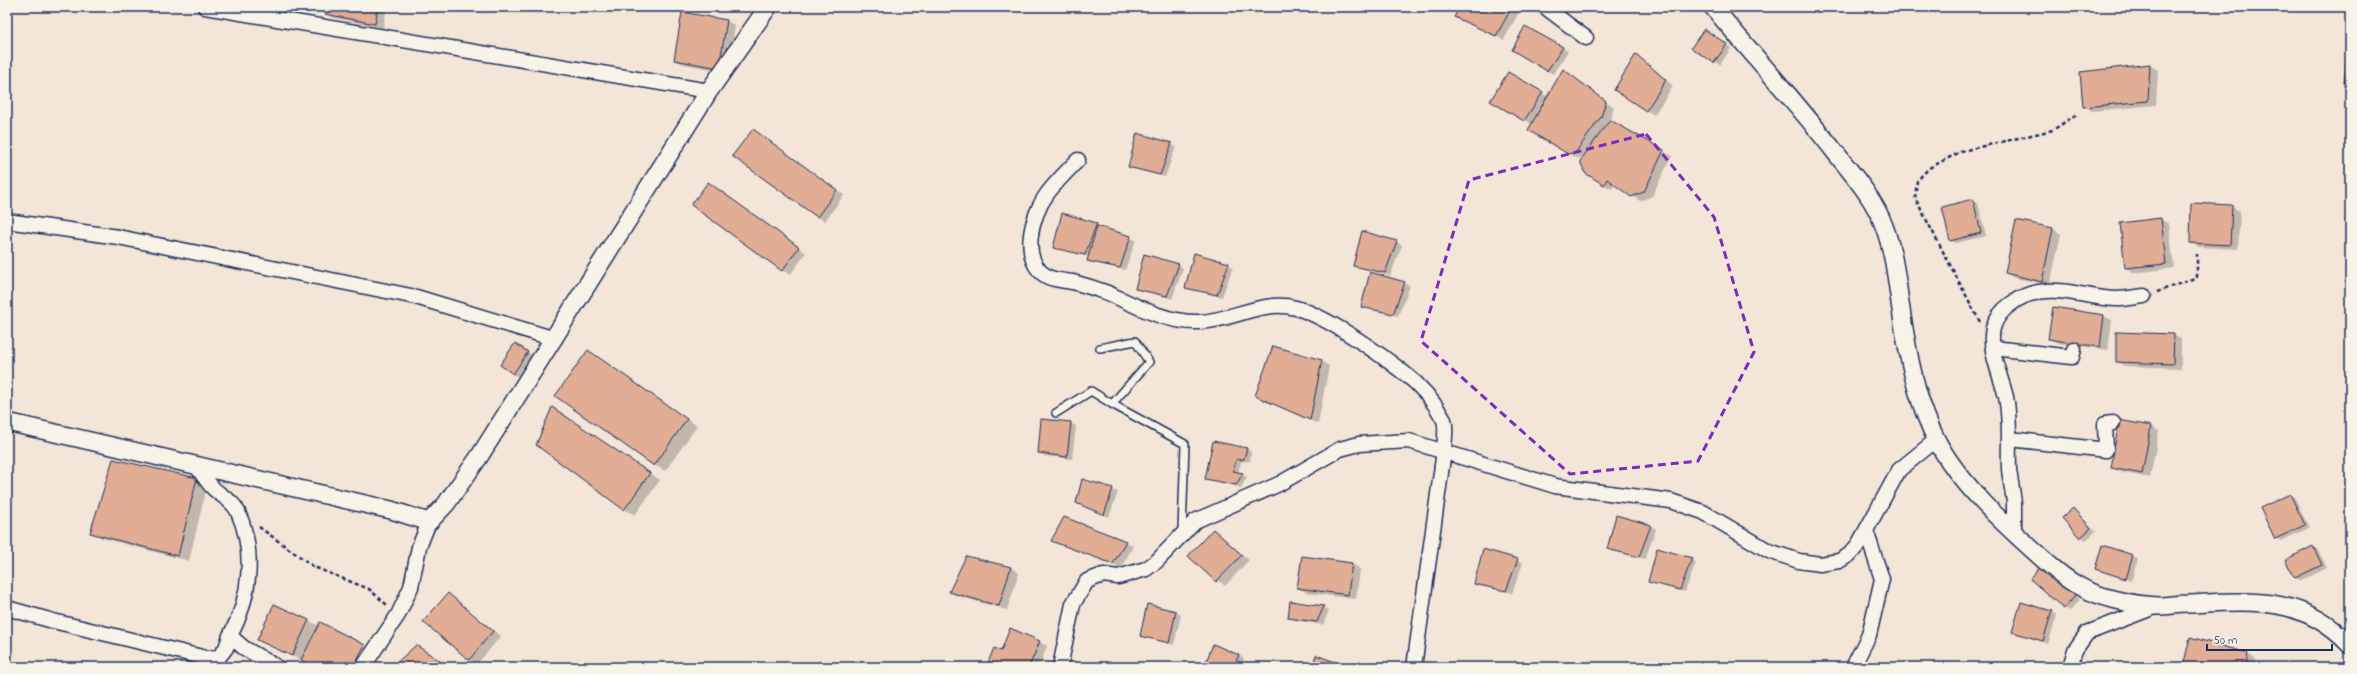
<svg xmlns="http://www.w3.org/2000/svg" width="2357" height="674" font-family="'Indie Flower',sans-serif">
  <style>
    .shadow { fill: #0003 }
    .building { fill: #e1ad95; stroke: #1b2f5e }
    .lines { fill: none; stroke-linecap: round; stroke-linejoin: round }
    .service-casing { stroke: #1b2f5e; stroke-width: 10 }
    .minor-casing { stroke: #1b2f5e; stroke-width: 17 }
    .tertiary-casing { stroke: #1b2f5e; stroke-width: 20 }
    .path { stroke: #1b2f5e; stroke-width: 2.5; stroke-dasharray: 4 3; stroke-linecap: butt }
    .service { stroke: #f7f3e8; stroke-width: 7 }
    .minor { stroke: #f7f3e8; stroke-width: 14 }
    .tertiary { stroke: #f7f3e8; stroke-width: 17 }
    .marked { fill: none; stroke: #7b2cbf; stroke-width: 3; stroke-dasharray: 8 5; stroke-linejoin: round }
  </style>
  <rect width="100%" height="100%" fill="#f3e5d7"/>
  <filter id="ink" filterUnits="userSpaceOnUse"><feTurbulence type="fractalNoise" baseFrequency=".025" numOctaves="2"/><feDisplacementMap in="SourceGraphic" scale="8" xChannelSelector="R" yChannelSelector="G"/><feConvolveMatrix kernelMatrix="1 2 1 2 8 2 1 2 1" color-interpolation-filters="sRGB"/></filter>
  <g filter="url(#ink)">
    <g class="shadow">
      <path d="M285,7H315V13L290,14L285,11Z"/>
      <path d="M327,7H387L383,28L334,18L326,14Z"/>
      <path d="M457,7H484V13Z"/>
      <path d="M1462,7H1522L1504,40L1456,17Z"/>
      <path d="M727,21L735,26L727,72L683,64L675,59Z"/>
      <path d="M1525,28L1568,51L1553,74L1514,49Z"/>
      <path d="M1709,33L1731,48L1720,65L1692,47Z"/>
      <path d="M1636,56L1673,86L1654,115L1615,89Z"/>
      <path d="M2149,65L2158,70L2156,105L2092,111L2084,106Z"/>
      <path d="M1564,71L1614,107L1610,121L1672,156L1652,196L1640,201L1615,183L1612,189L1604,185L1586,172L1585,157L1577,158L1569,154L1532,124L1492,100L1508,73L1548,97Z"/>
      <path d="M753,130L844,195L825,221L817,217Z"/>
      <path d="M1171,144L1176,147L1165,177L1129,167Z"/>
      <path d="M708,183L806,253L790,275L782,270Z"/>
      <path d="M1973,200L1978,203L1986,236L1956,243L1951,240Z"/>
      <path d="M2231,206L2240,211L2238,249L2199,247L2191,243Z"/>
      <path d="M1063,214L1097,224L1101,228L1136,240L1125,270L1094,263L1089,260V257L1054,247Z"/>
      <path d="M2160,219L2169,224L2174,268L2134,273L2126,268Z"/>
      <path d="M2017,221L2053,229L2061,234L2050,285L2014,278L2006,273Z"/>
      <path d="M1397,242L1402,245L1390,276L1354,265Z"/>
      <path d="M1228,264L1233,267L1222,297L1186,287Z"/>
      <path d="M1178,265L1183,268L1172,299L1136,288Z"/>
      <path d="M1404,283L1410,286L1398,316L1362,306Z"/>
      <path d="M2053,308L2104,316L2112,320L2108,350L2057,343L2049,338Z"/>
      <path d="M2173,335L2181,339V368L2125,366L2117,362Z"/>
      <path d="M516,344L533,356L518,377L513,374Z"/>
      <path d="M588,351L697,426L665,471L655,465Z"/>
      <path d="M1321,361L1329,366L1318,424L1256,396Z"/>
      <path d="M562,414L660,480L635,515L624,509Z"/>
      <path d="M1070,423L1076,426L1072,459L1044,456L1039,452Z"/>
      <path d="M2151,427L2159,431L2150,478L2120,472L2112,467Z"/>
      <path d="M1246,448L1251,452L1250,461L1241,462L1238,473L1247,477L1241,488L1206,478Z"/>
      <path d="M196,479L207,485L189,561L102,538L91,532Z"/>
      <path d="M1083,480L1118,492L1109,517L1082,505Z"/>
      <path d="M2290,495L2295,498L2309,528L2281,541L2276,538Z"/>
      <path d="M2073,509L2096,531L2086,540L2081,537Z"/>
      <path d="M1651,526L1656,529L1645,559L1608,549Z"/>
      <path d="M1213,530L1249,560L1225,586L1189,556Z"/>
      <path d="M1052,540L1126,542L1133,546L1121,568Z"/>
      <path d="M2103,546L2138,559L2131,581L2096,568Z"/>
      <path d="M2313,547L2318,550L2327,568L2301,581L2296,578Z"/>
      <path d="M1484,550L1523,563L1512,593L1475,583Z"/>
      <path d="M967,558L1011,568L1019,573L1007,610L958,596L950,592Z"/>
      <path d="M1691,559L1696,562L1685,592L1649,582Z"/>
      <path d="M1352,564L1360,569L1356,599L1307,593L1298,588Z"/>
      <path d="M2047,571L2080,600L2070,611L2065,608Z"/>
      <path d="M448,594L501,636L477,664L469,659Z"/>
      <path d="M1291,602L1324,607L1329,610L1323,625L1294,620L1289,617Z"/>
      <path d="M275,605L317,625L307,647L308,648L364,646L372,651L364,667H315L266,644Z"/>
      <path d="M1176,612L1181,615L1174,645L1141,636Z"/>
      <path d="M2052,612L2057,615L2048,644L2014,632Z"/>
      <path d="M1039,642L1047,646L1039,667H993Z"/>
      <path d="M2247,654L2256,659L2254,667H2184Z"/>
      <path d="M1238,655L1244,658L1240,667H1205Z"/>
    </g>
    <g class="building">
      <path d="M284,7H310V10L284,11Z"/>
      <path d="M326,7H378L375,24L325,14Z"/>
      <path d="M1460,7H1512L1496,36L1454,17Z"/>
      <path d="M682,12L727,20L719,68L674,60Z"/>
      <path d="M1525,26L1563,47L1547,71L1512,50Z"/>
      <path d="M1704,29L1727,44L1714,63L1691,48Z"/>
      <path d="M1636,54L1666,80L1646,111L1614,90Z"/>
      <path d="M2347,54H2350V83L2344,82Z"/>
      <path d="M2150,64L2148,101L2083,107L2080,72Z"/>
      <path d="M1563,69L1606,101L1601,117L1576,152L1568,154L1528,130Z"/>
      <path d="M1508,72L1543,92L1524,121L1490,101Z"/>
      <path d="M1610,120L1664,150L1644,192L1631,197L1607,179L1604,185L1585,173L1580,161Z"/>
      <path d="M753,129L837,190L817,217L732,156Z"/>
      <path d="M1137,133L1172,143L1160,175L1128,167Z"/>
      <path d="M708,182L799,247L782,271L691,205Z"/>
      <path d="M1973,199L1981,233L1950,241L1942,207Z"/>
      <path d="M2191,203L2232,205L2230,245L2190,243Z"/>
      <path d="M1062,213L1097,223L1085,255L1053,248Z"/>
      <path d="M2161,218L2166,264L2125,268L2120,223Z"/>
      <path d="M2016,220L2053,228L2042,282L2005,273Z"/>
      <path d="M1097,226L1131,236L1120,268L1087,261Z"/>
      <path d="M1362,231L1397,241L1385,273L1353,266Z"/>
      <path d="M1194,253L1229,263L1217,295L1185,288Z"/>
      <path d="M1144,254L1179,264L1167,296L1135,289Z"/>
      <path d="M1370,272L1405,282L1393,314L1361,307Z"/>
      <path d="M2053,307L2104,315L2100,347L2048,339Z"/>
      <path d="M2116,332L2174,334L2173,364L2116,362Z"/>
      <path d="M515,343L528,352L513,374L500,365Z"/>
      <path d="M1273,346L1322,360L1310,420L1255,396Z"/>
      <path d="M588,350L687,419L654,466L555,396Z"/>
      <path d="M552,407L650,473L624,510L536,445Z"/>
      <path d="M1041,419L1071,422L1067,457L1038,453Z"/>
      <path d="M2119,420L2151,426L2142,474L2111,468Z"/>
      <path d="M1213,441L1247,448L1244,459L1236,460L1233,471L1243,473L1236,485L1205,479Z"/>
      <path d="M113,459L197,478L178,556L90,533Z"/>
      <path d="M1082,479L1113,488L1104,515L1076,503Z"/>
      <path d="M2290,494L2305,525L2275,539L2260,508Z"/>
      <path d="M2073,508L2091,528L2080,538L2062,518Z"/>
      <path d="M1616,515L1651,525L1639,557L1607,549Z"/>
      <path d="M1064,517L1126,541L1113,564L1051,541Z"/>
      <path d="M1213,529L1242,555L1216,582L1188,556Z"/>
      <path d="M2102,545L2133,555L2126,579L2095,569Z"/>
      <path d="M2313,546L2322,565L2295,578L2285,560Z"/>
      <path d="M1657,548L1692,558L1680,590L1648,582Z"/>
      <path d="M1483,549L1518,559L1506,591L1474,584Z"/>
      <path d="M966,556L1011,567L999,606L949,592Z"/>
      <path d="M1302,556L1352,563L1348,595L1297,588Z"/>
      <path d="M2041,566L2075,596L2064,609L2030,579Z"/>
      <path d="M448,593L493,631L469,660L423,622Z"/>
      <path d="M1290,601L1324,606L1317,622L1288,618Z"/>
      <path d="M2021,602L2052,611L2043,641L2012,632Z"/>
      <path d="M274,604L309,620L292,656L257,640Z"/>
      <path d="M1147,604L1176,611L1169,643L1140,636Z"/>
      <path d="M320,622L365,645L353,667H314L301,660Z"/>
      <path d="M1010,628L1040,641L1029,667H993L987,665L994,648L1001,651Z"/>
      <path d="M2190,637L2248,653L2246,667H2183Z"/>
      <path d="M1213,644L1239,655L1233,667H1204Z"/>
      <path d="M416,645L449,667H392Z"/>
      <path d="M1316,655L1349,667H1312Z"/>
      <path d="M818,662L852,665V667H818Z"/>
    </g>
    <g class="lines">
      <g class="service-casing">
        <g id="service">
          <path d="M1100,348L1135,341L1149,362L1112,404L1185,444L1182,532"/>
          <path d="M1056,413L1091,391L1112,404"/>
        </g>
      </g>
      <g class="minor-casing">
        <g id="minor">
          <path d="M205,7L709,91"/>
          <path d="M1545,7L1586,38"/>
          <path d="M1078,160C1067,171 1056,182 1047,194C1031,216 1019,262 1048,277C1055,280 1065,281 1073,282C1084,285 1097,289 1108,293C1136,306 1167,323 1199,322C1233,321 1261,299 1296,308C1326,316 1379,353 1404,373C1420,385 1435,403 1444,420C1447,428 1444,442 1444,451L1414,667"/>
          <path d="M7,221L118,237L416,297L555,339"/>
          <path d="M1993,348L2072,357L2074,349"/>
          <path d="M2010,439L2106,450L2105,424L2113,423"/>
          <path d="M195,465C201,472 206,480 212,487C220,496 233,500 238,512C256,553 250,599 230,636L244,648L277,667"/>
          <path d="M2014,530C2014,521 2014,512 2014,503C2013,491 2010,480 2009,469C2008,445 2011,421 2006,397C2001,376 1988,350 1993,328C1998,309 2020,295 2039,292C2065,287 2091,299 2117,299C2126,299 2135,297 2144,296"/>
          <path d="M7,608L53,621L206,658L219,657L226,648L230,636"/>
          <path d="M363,667L398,615L411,587L419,547L429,522"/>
          <path d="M1060,667L1073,604L1087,581L1103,575L1118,577L1146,569L1157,561L1195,521L1279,484L1340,449L1359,444L1409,441L1555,486L1671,501L1703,512L1769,551L1799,561L1820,564L1839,561L1849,555L1858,545L1899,470L1936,440"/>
          <path d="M1853,667L1869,635L1882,579L1866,531"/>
          <path d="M2070,667L2075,650L2087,633L2155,607"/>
        </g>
      </g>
      <g class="tertiary-casing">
        <g id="tertiary">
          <path d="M1713,7C1753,55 1796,102 1835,152C1853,175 1874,198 1884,226C1897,260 1898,299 1905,334C1911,370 1919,405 1936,439C1958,483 2008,528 2045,561C2054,569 2066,579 2077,585C2099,598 2133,605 2158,606C2168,606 2178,604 2188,604C2252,601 2303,595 2350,645"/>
          <path d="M7,422L391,510L429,522L446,504L479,457L709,91L768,7"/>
        </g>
      </g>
      <g class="path">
        <path d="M2157,292L2197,277V254"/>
        <path d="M1980,322L1915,198L1917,181L1929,168L1962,151L2053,130L2077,114"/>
        <path d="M259,527L314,567L369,589L387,605"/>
      </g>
      <use href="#service" class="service"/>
      <use href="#minor" class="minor"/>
      <use href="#tertiary" class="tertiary"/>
    </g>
  </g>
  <path class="marked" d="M1646,134L1714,217L1754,352L1698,461L1570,474L1421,341L1469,180Z"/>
  <rect width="2357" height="674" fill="none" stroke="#f7f3e8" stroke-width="24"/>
  <rect x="12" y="12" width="2333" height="650" fill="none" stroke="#1b2f5e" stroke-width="1.5" filter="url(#ink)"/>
  <path d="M2207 644v6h125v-6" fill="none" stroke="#1b2f5e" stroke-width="2"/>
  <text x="2213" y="644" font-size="12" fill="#1b2f5e" stroke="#f7f3e8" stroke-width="3" paint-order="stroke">50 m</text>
</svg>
